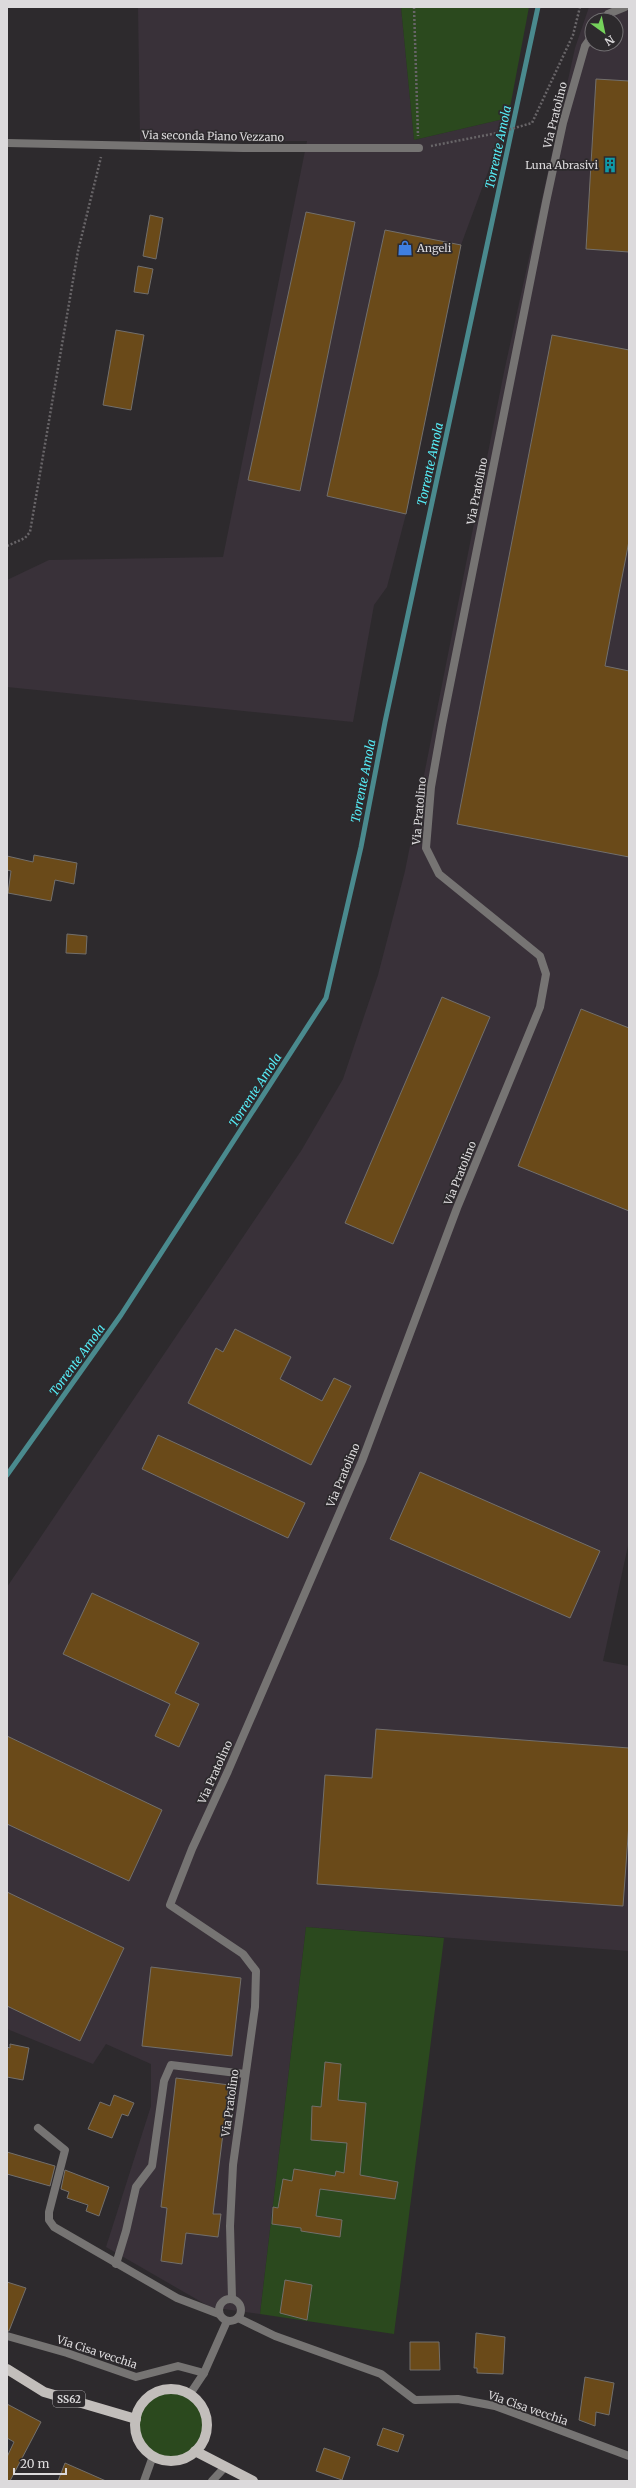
<svg xmlns="http://www.w3.org/2000/svg" width="636" height="2488" font-family="Merriweather,serif">
  <style>
    .built { fill: #393139; fill-rule: evenodd }
    .green { fill: #2b491e }
    .lines { fill: none; stroke-linecap: round; stroke-linejoin: round }
    .stream { stroke: #4a8a8e; stroke-width: 5 }
    .building { fill: #6a4a19; stroke: #726f6c }
    .path { stroke: #686568; stroke-width: 2.5; stroke-dasharray: 2 2; stroke-linecap: butt }
    .service { stroke: #767473; stroke-width: 8 }
    .minor { stroke: #767473; stroke-width: 8 }
    .primary { stroke: #c2bebb; stroke-width: 10 }
    .labels { text-anchor: middle; dominant-baseline: central; stroke-width: 3.5; stroke-linejoin: round; paint-order: stroke }
    .shield { fill: #2d2a2d; stroke: #a8a5a8; stroke-width: 1 }
    .shield-label { font-size: 10px; font-weight: bold; fill: #dcdadc }
    .street-label { font-size: 11px; fill: #dcdadc; stroke: #2d2a2d }
    .poi-label { font-size: 11px; fill: #dcdadc; stroke: #2d2a2d; text-anchor: end }
    .water-label { font-size: 12px; font-style: italic; fill: #55ecf6; stroke: #2d2a2d }
  </style>
  <rect width="100%" height="100%" fill="#2d2a2d"/>
  <g class="built">
    <path d="M138,7H401L414,140L508,118L461,245L406,514L387,587L374,605L353,722L7,687V580L49,560L223,557L307,141H140Z"/>
    <path d="M589,7H629V1541L603,1661L629,1666V1951L306,1927L260,2314L210,2307L106,2247L151,2106V2064L106,2044L93,2064L7,2029V1587L301,1151L343,1079L378,975L405,871L504,372L575,48ZM592,20H616V44H592Z"/>
  </g>
  <g class="green">
    <path d="M401,7H529L508,118L414,140Z"/>
    <path d="M306,1927L444,1938L394,2334L260,2314Z"/>
    <circle cx="171" cy="2425" r="34"/>
  </g>
  <g class="lines">
    <path class="stream" d="M7,1475L121,1315L326,998L361,847L385,722L538,7"/>
  </g>
  <g class="building">
    <path d="M596,79L629,81V252L586,249Z"/>
    <path d="M306,212L355,222L300,491L248,480Z"/>
    <path d="M150,215L163,218L156,259L143,256Z"/>
    <path d="M385,230L461,245L406,514L327,496Z"/>
    <path d="M138,266L153,269L148,294L134,292Z"/>
    <path d="M116,330L144,335L131,410L103,405Z"/>
    <path d="M552,335L629,350V541L605,666L629,671V857L457,824Z"/>
    <path d="M34,855L77,863L74,884L55,880L51,901L8,893L11,871L7,870V856L33,862Z"/>
    <path d="M67,934L87,936L86,954L66,953Z"/>
    <path d="M442,997L490,1017L393,1244L345,1223Z"/>
    <path d="M581,1009L629,1028V1211L518,1166Z"/>
    <path d="M235,1329L291,1357L280,1379L322,1401L334,1378L351,1386L311,1465L188,1403L216,1348L223,1352Z"/>
    <path d="M158,1435L305,1503L288,1538L142,1469Z"/>
    <path d="M420,1472L600,1551L570,1618L390,1539Z"/>
    <path d="M92,1593L199,1643L175,1693L199,1704L179,1747L155,1736L170,1704L63,1654Z"/>
    <path d="M376,1729L629,1748V1823L623,1906L317,1884L325,1775L372,1778Z"/>
    <path d="M7,1736L162,1810L129,1881L7,1824Z"/>
    <path d="M7,1892L124,1948L80,2041L7,2006Z"/>
    <path d="M151,1967L241,1978L232,2056L142,2046Z"/>
    <path d="M10,2044L29,2048L23,2080L7,2077V2047L10,2048Z"/>
    <path d="M325,2062L341,2064L338,2100L366,2103L360,2175L398,2182L395,2199L320,2189L316,2216L342,2220L340,2237L301,2231V2228L272,2224L273,2207L278,2208L283,2179L292,2181L294,2169L335,2176L336,2171L344,2173L347,2143L311,2140L312,2106L321,2107Z"/>
    <path d="M176,2078L229,2085L213,2214H221L218,2237L186,2233L182,2264L161,2261L167,2208L161,2207Z"/>
    <path d="M114,2095L134,2103L128,2116L122,2114L112,2138L88,2129L100,2102L110,2106Z"/>
    <path d="M7,2152L55,2166L50,2186L7,2174Z"/>
    <path d="M65,2170L109,2187L99,2216L86,2211L88,2205L67,2198L69,2192L61,2189Z"/>
    <path d="M285,2280L312,2285L307,2320L280,2313Z"/>
    <path d="M7,2282L26,2288L9,2331H7Z"/>
    <path d="M476,2333L505,2337L503,2374L477,2373V2368H474Z"/>
    <path d="M410,2342H439L440,2370H410Z"/>
    <path d="M585,2377L614,2383L609,2415L596,2412L595,2426L579,2420Z"/>
    <path d="M7,2404L41,2422L10,2481H7V2457L14,2442L7,2438Z"/>
    <path d="M383,2428L404,2435L398,2452L377,2445Z"/>
    <path d="M324,2448L350,2457L342,2480L316,2471Z"/>
    <path d="M65,2463L106,2481H58Z"/>
  </g>
  <g class="lines">
    <g class="path">
      <path d="M414,7L418,136"/>
      <path d="M431,146L497,133L532,123L573,35L580,7"/>
      <path d="M7,546L25,538L30,532L78,251L101,157"/>
    </g>
    <g class="service">
      <path d="M604,20L608,14L625,7"/>
      <path d="M38,2128L65,2150L49,2212V2220L54,2227L177,2298L219,2314"/>
      <path d="M116,2264L126,2231L136,2187L152,2166L164,2081L171,2065L245,2074"/>
      <path d="M232,2298L230,2226L233,2165L255,2007L256,1971L243,1954L170,1905L192,1849L228,1771L362,1461L457,1208L540,1007L546,974L540,956L439,874L426,848L431,787L442,725L546,202L563,123L585,46L592,36"/>
      <path d="M212,2481L225,2467"/>
    </g>
    <g class="minor">
      <path d="M7,143L243,148H419"/>
      <circle cx="230" cy="2310" r="11"/>
      <path d="M238,2318L275,2336L381,2374L415,2400L458,2399L495,2406L629,2456"/>
      <path d="M7,2336L67,2353L136,2377L178,2366L204,2373"/>
      <path d="M190,2394L204,2373L227,2321"/>
      <path d="M144,2481L153,2456"/>
    </g>
    <g class="primary">
      <path d="M7,2369L44,2392L136,2419"/>
      <circle cx="171" cy="2425" r="36"/>
      <path d="M195,2451L253,2481"/>
    </g>
  </g>
  <defs>
    <g id="building-bare" transform="scale(1.2)"><path d="M-4-6H4V6H1V3H-1V6H-4ZM-2.5-4.3h1.7v1.8h-1.7ZM.8-4.3h1.7v1.8H.8ZM-2.5-1h1.7V.8h-1.7ZM.8-1h1.7V.8H.8Z" fill="#0f9aa8" stroke="#2d2a2d" stroke-width="2.5" paint-order="stroke"/></g>
    <g id="shop-bare" transform="scale(1.2)"><path d="M-5-2.5h2.3a2.7 3.5 0 0 1 5.4 0H5L5.5 6h-11ZM-1.5-2.5h3a1.5 2.3 0 0 0-3 0Z" fill="#3f7fe0" stroke="#2d2a2d" stroke-width="2.5" paint-order="stroke"/></g>
  </defs>
  <g fill-rule="evenodd">
    <use href="#building-bare" x="610" y="165"/>
    <use href="#shop-bare" x="405" y="248"/>
  </g>
  <g class="labels">
    <rect class="shield" x="53" y="2391" width="32" height="16" rx="3"/>
    <g class="shield-label">
      <text x="69" y="2399">SS62</text>
    </g>
    <g class="street-label">
      <text transform="translate(555 115) rotate(-76)">Via Pratolino</text>
      <text transform="translate(213 136) rotate(1)">Via seconda Piano Vezzano</text>
      <text transform="translate(477 491) rotate(-79)">Via Pratolino</text>
      <text transform="translate(419 811) rotate(-85)">Via Pratolino</text>
      <text transform="translate(460 1173) rotate(-68)">Via Pratolino</text>
      <text transform="translate(343 1475) rotate(-67)">Via Pratolino</text>
      <text transform="translate(215 1772) rotate(-66)">Via Pratolino</text>
      <text transform="translate(230 2103) rotate(-82)">Via Pratolino</text>
      <text transform="translate(97 2352) rotate(18)">Via Cisa vecchia</text>
      <text transform="translate(528 2408) rotate(19)">Via Cisa vecchia</text>
    </g>
    <g class="poi-label">
      <text x="598" y="165">Luna Abrasivi</text>
      <text x="417" y="248" text-anchor="start">Angeli</text>
    </g>
    <g class="water-label">
      <text transform="translate(498 147) rotate(-78)">Torrente Amola</text>
      <text transform="translate(430 464) rotate(-78)">Torrente Amola</text>
      <text transform="translate(363 781) rotate(-79)">Torrente Amola</text>
      <text transform="translate(255 1090) rotate(-57)">Torrente Amola</text>
      <text transform="translate(77 1360) rotate(-54)">Torrente Amola</text>
    </g>
  </g>
  <rect width="636" height="2488" fill="none" stroke="#dcdadc" stroke-width="16"/>
  <g transform="translate(604 32) rotate(147)"><circle r="19" fill="#2d2a2d" stroke="#737073"/>
  <path d="M0-3L7 15L0 10L-7 15Z" fill="#75d25b"/>
  <text y="-6" font-size="11" font-weight="bold" text-anchor="middle" fill="#dcdadc">N</text>
  </g>
  <path d="M14 2468v6h52v-6" fill="none" stroke="#dcdadc" stroke-width="2"/>
  <text x="20" y="2468" font-size="12" fill="#dcdadc" stroke="#2d2a2d" stroke-width="3" paint-order="stroke">20 m</text>
</svg>
